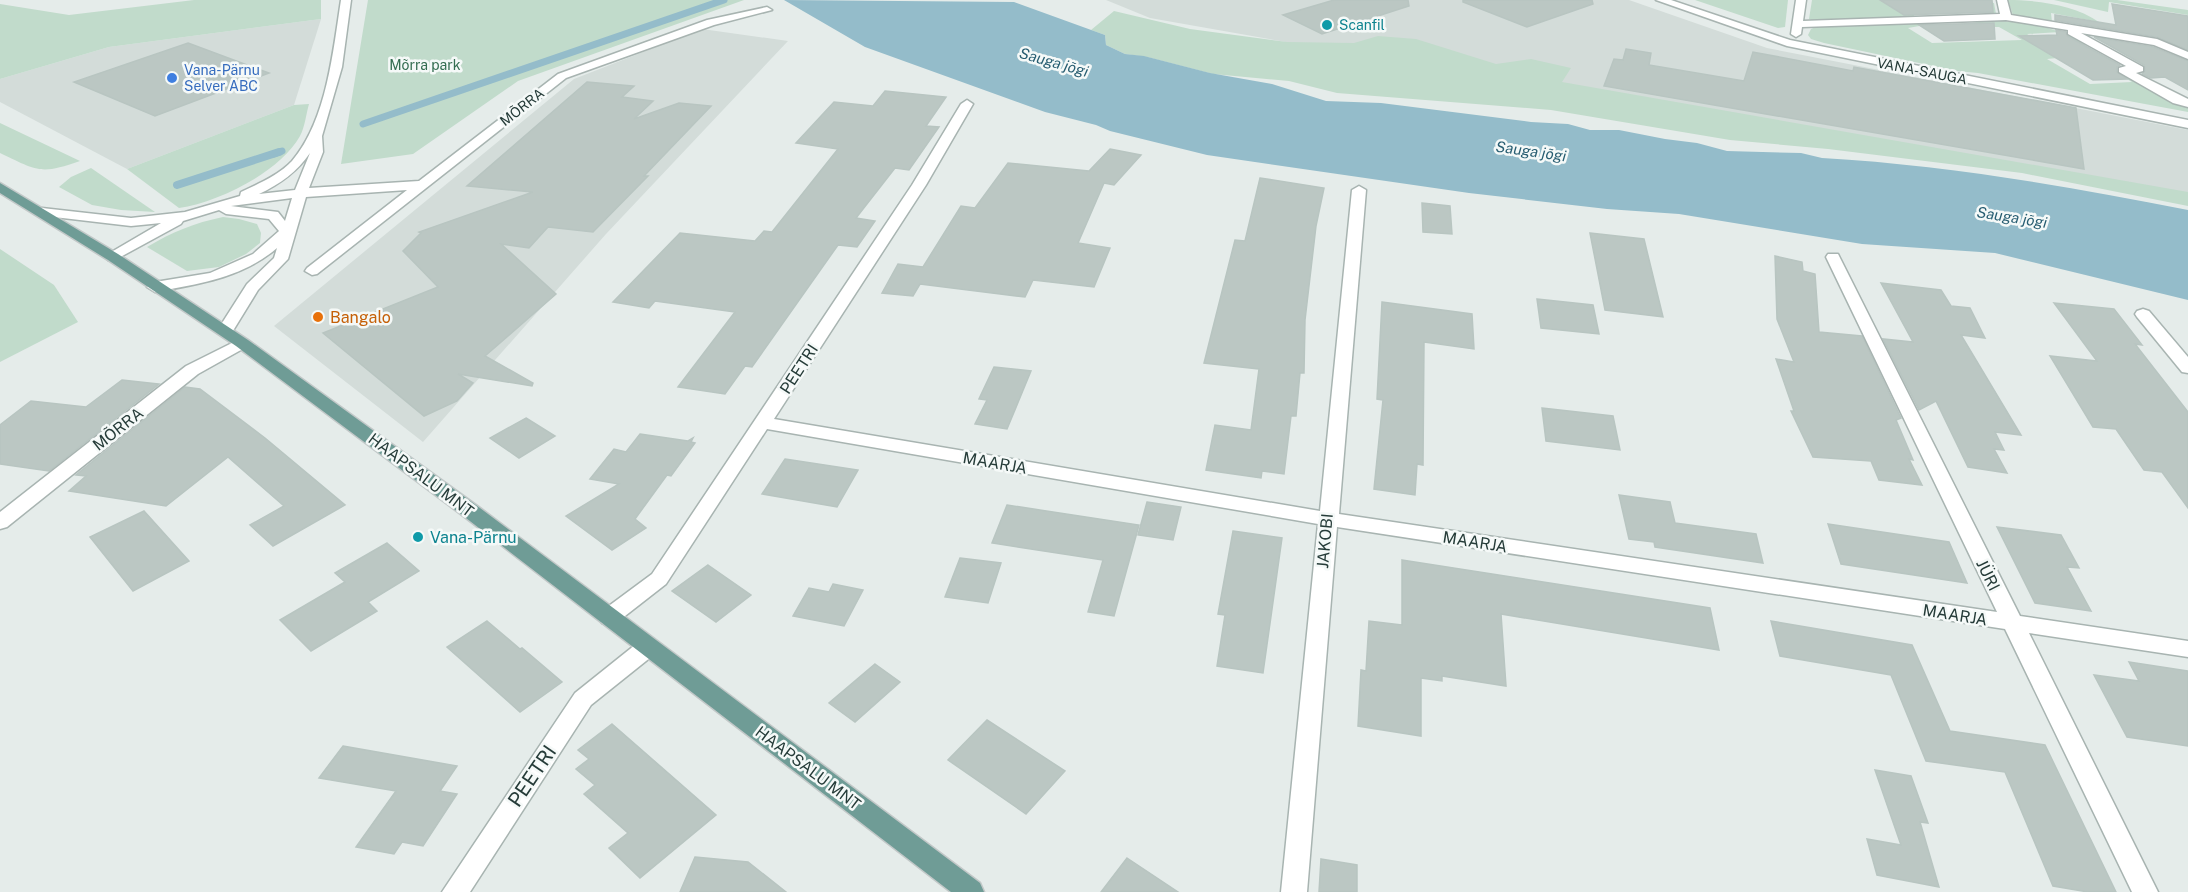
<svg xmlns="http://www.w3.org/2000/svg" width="2188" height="892" font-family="'Public Sans',sans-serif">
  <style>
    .built { fill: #d3dcd9 }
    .green { fill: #c1dbcb }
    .water { fill: #94bcca }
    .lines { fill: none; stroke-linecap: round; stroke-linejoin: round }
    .stream-far1 { stroke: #94bcca; stroke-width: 7 }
    .stream { stroke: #94bcca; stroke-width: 8 }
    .building { fill: #bbc7c3; stroke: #b8c5c1; stroke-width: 1.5 }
    .minor-casing { stroke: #a8b4b1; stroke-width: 3 }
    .major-casing { stroke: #c2c8c8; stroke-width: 3 }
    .minor { fill: #fff; fill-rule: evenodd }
    .major { fill: #6f9c96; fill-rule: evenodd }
    .culture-dot { fill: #0f9aa8; stroke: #f5f9f8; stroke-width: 2 }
    .shop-dot { fill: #3f7fe0; stroke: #f5f9f8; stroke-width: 2 }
    .food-dot { fill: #e8710a; stroke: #f5f9f8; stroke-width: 2 }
    .labels { text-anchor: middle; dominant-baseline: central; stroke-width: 5; stroke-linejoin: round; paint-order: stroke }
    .far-culture-label { font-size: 14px; fill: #0d838f; stroke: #f5f9f8; text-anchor: start }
    .far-park-label { font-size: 14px; fill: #356e52; stroke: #f5f9f8 }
    .far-shop-label { font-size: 14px; fill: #366cbe; stroke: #f5f9f8; text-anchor: start }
    .far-street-label { font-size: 14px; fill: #263c39; stroke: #f5f9f8 }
    .far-water-label { font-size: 15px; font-style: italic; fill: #275d71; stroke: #f5f9f8 }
    .food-label { font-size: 16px; fill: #c56008; stroke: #f5f9f8; text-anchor: start }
    .street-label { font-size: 16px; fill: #263c39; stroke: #f5f9f8 }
    .culture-label { font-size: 16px; fill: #0d838f; stroke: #f5f9f8; text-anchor: start }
    .near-street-label { font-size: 20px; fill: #263c39; stroke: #f5f9f8 }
  </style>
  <rect width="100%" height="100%" fill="#e5ecea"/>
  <g class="built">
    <path d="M1106,0H1629L1767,48L2188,130V201L1150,18Z"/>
    <path d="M321,19L294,105L127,169L0,102V79L109,47Z"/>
    <path d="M702,29L788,41L606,234L423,442L274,326L574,79Z"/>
  </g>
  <g class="green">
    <path d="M194,0H321V19L109,47L0,79V4L69,15Z"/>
    <path d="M368,0H744L518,81L413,154L341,164Z"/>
    <path d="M1695,0H1788L1785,27L1778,28Z"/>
    <path d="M1812,0H1976L1994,3L1996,14L1975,10L1915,12L1913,18L1815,22L1809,19Z"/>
    <path d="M2008,0C2037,0 2075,5 2099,22L2051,13L2052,22L2013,15Z"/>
    <path d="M2054,0H2117L2188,10V15L2109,2L2108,12Z"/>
    <path d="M1114,11L1190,29L1287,42L1354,43L1378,36L1416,39L1496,64L1531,59L1571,68L1562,82L2188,192V206L2022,173L1828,149L1730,140L1551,110L1337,93L1289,81L1213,74L1147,57L1125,54L1106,45L1105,35L1091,30Z"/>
    <path d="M1963,21C2008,19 2047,22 2087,44L2083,45L2060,32L2027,34L2067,57L2047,59L2090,84L2132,82L2113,71H2117L2171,100L2188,105V112L1978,73L1957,71L1824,43L1811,39L1808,35L1811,29L1816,27L1921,22L1925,25L1908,28L1932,43L2022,40L1999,27H1987L1979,23Z"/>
    <path d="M309,104C306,114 305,127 300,136C280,172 219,202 179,208L127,169L294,105Z"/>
    <path d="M0,123L80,161C40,175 38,171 0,153Z"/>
    <path d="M91,168L155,212L121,210L92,205L59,187L71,177Z"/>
    <path d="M223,217L239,219L257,224L261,233L260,243L246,254L219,267L187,271L147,247C172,232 194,223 223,217Z"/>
    <path d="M0,249L54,285L78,322L0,362Z"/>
  </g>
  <path class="water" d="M784,0L1014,2L1105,35L1106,45L1125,54L1144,56L1210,73L1272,84L1326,101L1381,103L1531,122L1568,124L1590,130H1619L1665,139L1697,143L1727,151L1801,153L1822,158C1945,165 2067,186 2188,210V300L1995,253L1862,244L1679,214L1607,209L1469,193L1207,155L1110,131L1096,125L1045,112L865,47Z"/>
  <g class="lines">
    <g class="stream-far1">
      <path d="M363,124L724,0"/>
      <path d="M274,154L282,151"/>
    </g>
    <path class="stream" d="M177,185L279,152"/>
  </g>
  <g class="building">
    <path d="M1334,0H1408L1409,6L1322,34L1283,15Z"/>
    <path d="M1463,0H1592L1593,4L1527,27L1463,2Z"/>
    <path d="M1880,0H1992L1993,12L1904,15Z"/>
    <path d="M2112,4L2188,16V50L2157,37L2055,20V15L2116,25Z"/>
    <path d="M1994,23L1995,39L1944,41L1919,25Z"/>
    <path d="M2056,30L2066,32L2067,36L2120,65L2117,67V72L2127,79L2093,80L2019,36L2057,35Z"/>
    <path d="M2094,37L2153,47L2188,61V90L2165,77L2151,78L2142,74L2145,71L2144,65Z"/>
    <path d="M188,43L269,73L155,116L74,82Z"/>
    <path d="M1626,49L1651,53L1649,65L1744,81L1753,52L1853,71L1854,67L2076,108L2084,169L1604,86L1614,59L1623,60Z"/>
    <path d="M587,82L634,86L622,97L653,101L634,119L679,103L711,106L644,176H648L593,232L548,227L529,248L501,244L556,294L485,356L533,383L532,386L458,374L473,383L457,401L424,416L323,333L438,287L403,251L421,233L419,232L533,192L467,186Z"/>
    <path d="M885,91L946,97L926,126L939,127L909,170L895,168L856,218L875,221L857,247L838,245L752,367L745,366L725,394L678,387L735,312L655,301L649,308L613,302L680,233L755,241L764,231L772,232L838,149L796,143L834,102L873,106Z"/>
    <path d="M1110,149L1141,155L1114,185L1104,183L1078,243L1110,248L1094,287L1033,280L1025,297L920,284L913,296L882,293L898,264L923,267L961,206L975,208L1008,163L1089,171Z"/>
    <path d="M1260,178L1324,188L1316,226L1305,320L1304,373H1300L1296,416H1291L1284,474L1262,471L1261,478L1206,470L1215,425L1251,430L1259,369L1204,363L1235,240L1245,241Z"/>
    <path d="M1422,203L1450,206L1452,234L1423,232Z"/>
    <path d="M1590,233L1644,239L1663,317L1605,310Z"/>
    <path d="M1775,256L1802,262L1803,271L1815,274L1819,332L1862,336L1901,418L1896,420L1913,460L1909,459L1922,485L1879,480L1871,461L1813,457L1791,411H1794L1776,359L1794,362L1777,319Z"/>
    <path d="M1881,283L1941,290L1951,306L1970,308L1985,338L1961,335L2021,435L1995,432L2004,450L1994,449L2007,473L1968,467L1936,401L1919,410L1883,339L1913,342Z"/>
    <path d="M1537,299L1593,305L1599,334L1541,328Z"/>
    <path d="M1382,302L1472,314L1474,349L1424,342L1423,465L1417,464L1415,495L1374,489L1383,400L1377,399Z"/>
    <path d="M2054,303L2114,309L2142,345L2135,344L2188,412V508L2162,472L2144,470L2116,429L2093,427L2050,356L2097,361Z"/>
    <path d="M994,367L1031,371L1007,429L975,424L987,400L979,399Z"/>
    <path d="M122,380L159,384L49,471L0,464V425L31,401L86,407Z"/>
    <path d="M185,387L200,389L265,438L345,505L273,546L250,525L284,506L228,457L166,506L69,491L86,476L76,475Z"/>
    <path d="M1542,408L1613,416L1620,450L1546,441Z"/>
    <path d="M526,418L555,436L519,458L490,438Z"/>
    <path d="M640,434L688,441L693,438L691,442L695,443L671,476L667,475L635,519L646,528L612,550L566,516L619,484L590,479L614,449L626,452Z"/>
    <path d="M785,459L858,470L837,507L762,494Z"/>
    <path d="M1619,495L1670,502L1675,523L1756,534L1763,563L1655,547L1654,542L1629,539Z"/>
    <path d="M1147,502L1181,507L1173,540L1138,535Z"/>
    <path d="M1007,505L1139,525L1114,616L1088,612L1103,560L992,543Z"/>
    <path d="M144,511L189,561L133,591L90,537Z"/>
    <path d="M1828,524L1949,542L1967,583L1841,564Z"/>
    <path d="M1997,527L2061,535L2079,568L2067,567L2091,611L2035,603Z"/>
    <path d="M1233,531L1282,538L1263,673L1217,666L1225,615L1218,614Z"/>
    <path d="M387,543L419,571L368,602L377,611L311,651L280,620L345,582L335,573Z"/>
    <path d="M960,558L1001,563L988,603L945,597Z"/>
    <path d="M1402,560L1710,608L1719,650L1501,614L1506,686L1442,676V681L1421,678V736L1358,726L1361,670L1366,671L1369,621L1402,625Z"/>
    <path d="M708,565L751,595L716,622L672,591Z"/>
    <path d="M833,584L863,590L844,626L793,616L809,588L829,592Z"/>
    <path d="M487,621L520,649L522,648L562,682L520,712L447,647Z"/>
    <path d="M1771,621L1912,645L1950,731L2045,745L2116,892H2088L2053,886L2005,772L1926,761L1891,675L1780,656Z"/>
    <path d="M2129,662L2188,671V746L2127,737L2094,675L2139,681Z"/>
    <path d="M875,664L900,682L855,722L829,703Z"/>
    <path d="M987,720L1065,771L1026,814L948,760Z"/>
    <path d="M612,724L716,815L640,878L609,848L628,833L584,794L595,785L576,769L589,759L578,750Z"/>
    <path d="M343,746L457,766L440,791L457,794L423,846L402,842L394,854L356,847L396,791L319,778Z"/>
    <path d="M1875,770L1911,776L1928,823L1920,822L1939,887L1877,875L1867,839L1901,845Z"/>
    <path d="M695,857L748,862L786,892H680Z"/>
    <path d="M1127,858L1178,892H1101Z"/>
    <path d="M1321,859L1357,865V892H1319Z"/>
  </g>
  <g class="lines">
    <g class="minor-casing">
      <g id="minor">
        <path d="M341,0H351L342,67L322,136L323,152L309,188L419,181L558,74L707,20L767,7L772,10L714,25L566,78L317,274L312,275L305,271L307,268L407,190L306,197L288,259L258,290L231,334H219L217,331L247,284L274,258L277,248C242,278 199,284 155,292L147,287L155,282L210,273L253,254L279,231L269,219L226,214L219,210L183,221L181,224L113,261L108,260L106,257L108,254L161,223L131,226L37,215L35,212L42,208L131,218L185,212L240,196L241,192C258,184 279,175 292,161C327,120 333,51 341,0ZM310,153L295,190L259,194C280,184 297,172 310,153ZM292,198L285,221L278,212L231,206Z"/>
        <path d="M1656,0H1671L1790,40L2188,120V128L1787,46Z"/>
        <path d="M1796,0H1806L1803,21L2000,14L1997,0H2007L2011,15L2157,39L2188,52V59L2154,45L2081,33L2143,67V71L2136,73L2188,99V107L2173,103L2119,72V68L2126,66L2068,34V30L2006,20L1802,27L1801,34L1796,37L1791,34Z"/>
        <path d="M967,100L973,104L926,185L774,419L1320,511L1352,190L1359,186L1366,190L1339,514L1997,612L1826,257L1828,254H1838L2020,616L2188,641V657L2029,633L2158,892H2132L2005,629L1337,527L1307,892H1281L1318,524L767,429L666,584L616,623L609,625L602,623L599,617L602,611L652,574L912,185L961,104Z"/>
        <path d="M2143,309L2149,311L2188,357V373L2182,372L2137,317L2135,314L2137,311Z"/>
        <path d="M242,338L250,343L248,346L198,374L7,527L0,529V512L186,366Z"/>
        <path d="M648,639L656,641L659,647L656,653L591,705L470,892H442L575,693L640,641Z"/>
      </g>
    </g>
    <g class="major-casing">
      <path id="major" d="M0,183L118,254L248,340L480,508L980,883L984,892H951L466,518L236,346L108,260L0,193Z"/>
    </g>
    <use href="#minor" class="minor"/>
    <use href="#major" class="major"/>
  </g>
  <g class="culture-dot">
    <circle cx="1327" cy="25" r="6"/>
    <circle cx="418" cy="537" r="6"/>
  </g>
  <circle class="shop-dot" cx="172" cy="78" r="6"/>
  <circle class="food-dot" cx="318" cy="317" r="6"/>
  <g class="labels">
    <g class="far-culture-label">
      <text x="1339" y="25">Scanfil</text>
    </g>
    <g class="far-park-label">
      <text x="425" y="65">Mõrra park</text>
    </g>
    <g class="far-shop-label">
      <text x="184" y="70">Vana-Pärnu<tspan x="184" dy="16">Selver ABC</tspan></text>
    </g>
    <g class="far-street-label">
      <text transform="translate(1922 71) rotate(11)">VANA-SAUGA</text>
      <text transform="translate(522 107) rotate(-38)">MÕRRA</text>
    </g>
    <g class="far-water-label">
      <text transform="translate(1054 62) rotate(16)">Sauga jõgi</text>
      <text transform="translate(1531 151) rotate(8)">Sauga jõgi</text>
      <text transform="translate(2012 217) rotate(9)">Sauga jõgi</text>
    </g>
    <g class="food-label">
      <text x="330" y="317">Bangalo</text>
    </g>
    <g class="street-label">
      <text transform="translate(799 369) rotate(-57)">PEETRI</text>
      <text transform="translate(118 429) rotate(-38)">MÕRRA</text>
      <text transform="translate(995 463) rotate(10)">MAARJA</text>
      <text transform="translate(421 475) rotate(37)">HAAPSALU MNT</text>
      <text transform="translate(1325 541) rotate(-85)">JAKOBI</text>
      <text transform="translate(1475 542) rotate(9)">MAARJA</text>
      <text transform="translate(1988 575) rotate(64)">JÜRI</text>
      <text transform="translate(1955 615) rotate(9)">MAARJA</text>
      <text transform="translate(808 768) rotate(37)">HAAPSALU MNT</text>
    </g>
    <g class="culture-label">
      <text x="430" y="537">Vana-Pärnu</text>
    </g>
    <g class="near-street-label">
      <text transform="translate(532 776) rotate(-56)">PEETRI</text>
    </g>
  </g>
</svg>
